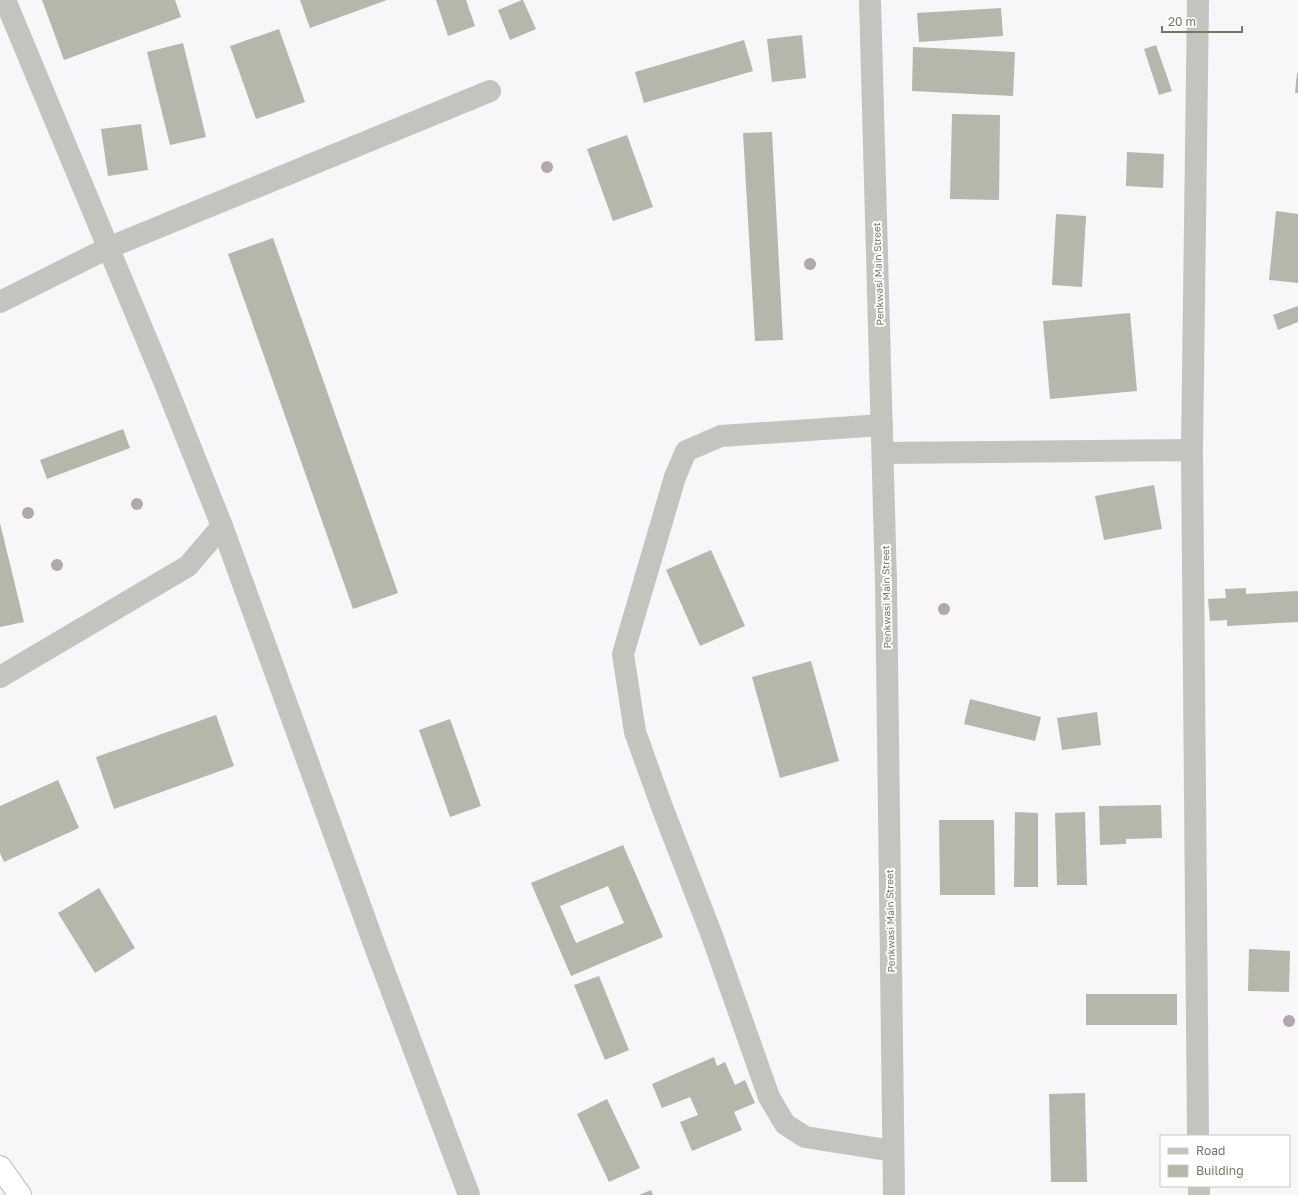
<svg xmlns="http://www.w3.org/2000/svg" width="1298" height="1195" font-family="'Golos Text',sans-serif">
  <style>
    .building { fill: #b3b8ab; fill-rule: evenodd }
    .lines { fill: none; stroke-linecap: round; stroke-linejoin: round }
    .highway-casing { stroke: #b5b9b1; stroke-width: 24 }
    .street { stroke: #c2c5bd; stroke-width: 22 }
    .highway { stroke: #fff; stroke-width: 22 }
    .tree { fill: #b4a7aa }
    .labels { text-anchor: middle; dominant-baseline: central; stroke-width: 4; stroke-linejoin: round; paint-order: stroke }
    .street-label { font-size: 10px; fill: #6e7960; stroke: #fff }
  </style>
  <rect width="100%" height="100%" fill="#f8f6f8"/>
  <g class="building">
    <path d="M42,0H175L181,17L64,60Z"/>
    <path d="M300,0H387L310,28Z"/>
    <path d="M436,0H466L475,26L448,36Z"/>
    <path d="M522,0H523L536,29L510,40L498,10Z"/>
    <path d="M1001,8L1003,36L919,42L917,13Z"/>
    <path d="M279,29L305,102L256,119L230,46Z"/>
    <path d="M802,35L806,78L772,82L767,39Z"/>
    <path d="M744,40L753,71L644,103L635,72Z"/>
    <path d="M183,43L206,137L170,145L147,52Z"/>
    <path d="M1156,45L1172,91L1159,95L1144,49Z"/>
    <path d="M913,47L1015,52L1013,96L912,91Z"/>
    <path d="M1297,73H1298V93H1295Z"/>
    <path d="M952,114L1000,115L999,200L950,199Z"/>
    <path d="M141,124L148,170L108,176L101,129Z"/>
    <path d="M772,132L783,340L755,341L743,133Z"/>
    <path d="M627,135L653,207L613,221L587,149Z"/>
    <path d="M1127,152L1164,154L1163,188L1126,186Z"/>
    <path d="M1276,211L1298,214V283L1269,280Z"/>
    <path d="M1056,214L1086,216L1082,287L1052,285Z"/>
    <path d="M273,238L398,593L353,609L228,254Z"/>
    <path d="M1298,306V322L1278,330L1273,315Z"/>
    <path d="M1130,313L1137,391L1050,399L1043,321Z"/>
    <path d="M123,429L130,448L47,479L40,460Z"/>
    <path d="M1154,485L1162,529L1104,540L1095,496Z"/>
    <path d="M0,523L24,622L0,627Z"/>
    <path d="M711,550L745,626L700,646L666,570Z"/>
    <path d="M1246,588V594L1298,591V622L1227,626V620L1210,621L1208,599L1226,598L1225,589Z"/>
    <path d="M811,661L839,761L780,778L752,677Z"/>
    <path d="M970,699L1041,717L1035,741L964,724Z"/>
    <path d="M1097,712L1101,745L1062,750L1057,718Z"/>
    <path d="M216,715L234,766L114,809L96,757Z"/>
    <path d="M450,719L481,806L450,817L419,730Z"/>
    <path d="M58,780L79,828L4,862L0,853V806Z"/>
    <path d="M1161,805L1162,838L1126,839V844L1100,845L1099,806Z"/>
    <path d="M1015,812L1038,813V887H1014Z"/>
    <path d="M1085,812L1087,885H1057L1055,813Z"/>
    <path d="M939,820H994L995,895H940Z"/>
    <path d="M623,845L663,937L571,976L531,883ZM608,886L624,923L576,943L560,906Z"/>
    <path d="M99,888L135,948L95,973L58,913Z"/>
    <path d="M1249,949L1290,951L1289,992L1248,991Z"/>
    <path d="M599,976L629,1050L605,1060L574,985Z"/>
    <rect x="1086" y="994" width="91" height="31"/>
    <path d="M714,1057L717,1066L725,1062L735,1085L745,1080L755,1103L734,1112L742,1130L692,1151L680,1122L698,1115L690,1097L662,1108L652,1084Z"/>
    <path d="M1085,1093L1087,1182H1051L1049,1094Z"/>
    <path d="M607,1099L640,1168L609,1182L577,1114Z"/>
    <path d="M651,1190L653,1195H639Z"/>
  </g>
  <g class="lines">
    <g class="highway-casing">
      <path id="highway" d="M0,1167L20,1195"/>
    </g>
    <g class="street">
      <path d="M5,0L164,381L222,526L377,952L469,1195"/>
      <path d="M870,0L886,583L894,1195"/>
      <path d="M0,302L108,248L490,91"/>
      <path d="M882,425L721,436L686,451L675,477L623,654L635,732L662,807L711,933L769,1097L785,1124L805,1137L893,1151"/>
      <path d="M1192,450L1198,0"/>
      <path d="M883,453L1192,450L1198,1136"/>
      <path d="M0,677L188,566L222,526"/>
      <path d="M1199,1186V1195"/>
    </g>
    <use href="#highway" class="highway"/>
  </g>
  <g class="tree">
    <circle cx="547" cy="167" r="6"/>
    <circle cx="810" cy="264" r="6"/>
    <circle cx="137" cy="504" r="6"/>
    <circle cx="28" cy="513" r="6"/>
    <circle cx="57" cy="565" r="6"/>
    <circle cx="944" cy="609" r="6"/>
    <circle cx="1289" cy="1021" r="6"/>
  </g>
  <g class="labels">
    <g class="street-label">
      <text transform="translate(878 274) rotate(-92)">Penkwasi Main Street</text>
      <text transform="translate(886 597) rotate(-91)">Penkwasi Main Street</text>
      <text transform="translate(890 921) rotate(-91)">Penkwasi Main Street</text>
    </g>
  </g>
  <rect x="1160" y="1135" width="130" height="52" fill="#ffffff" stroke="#c5c9bf"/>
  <rect x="1168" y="1148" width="20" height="6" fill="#c2c5bd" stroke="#c5c9bf"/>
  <text x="1196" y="1155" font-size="12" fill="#6e7960">Road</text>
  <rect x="1168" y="1165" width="20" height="12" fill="#b3b8ab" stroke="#c5c9bf"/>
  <text x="1196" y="1175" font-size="12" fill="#6e7960">Building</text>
  <path d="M1162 26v6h80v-6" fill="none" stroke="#6e7960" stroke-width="2"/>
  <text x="1168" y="26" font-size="12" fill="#6e7960" stroke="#ffffff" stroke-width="3" paint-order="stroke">20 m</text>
</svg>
